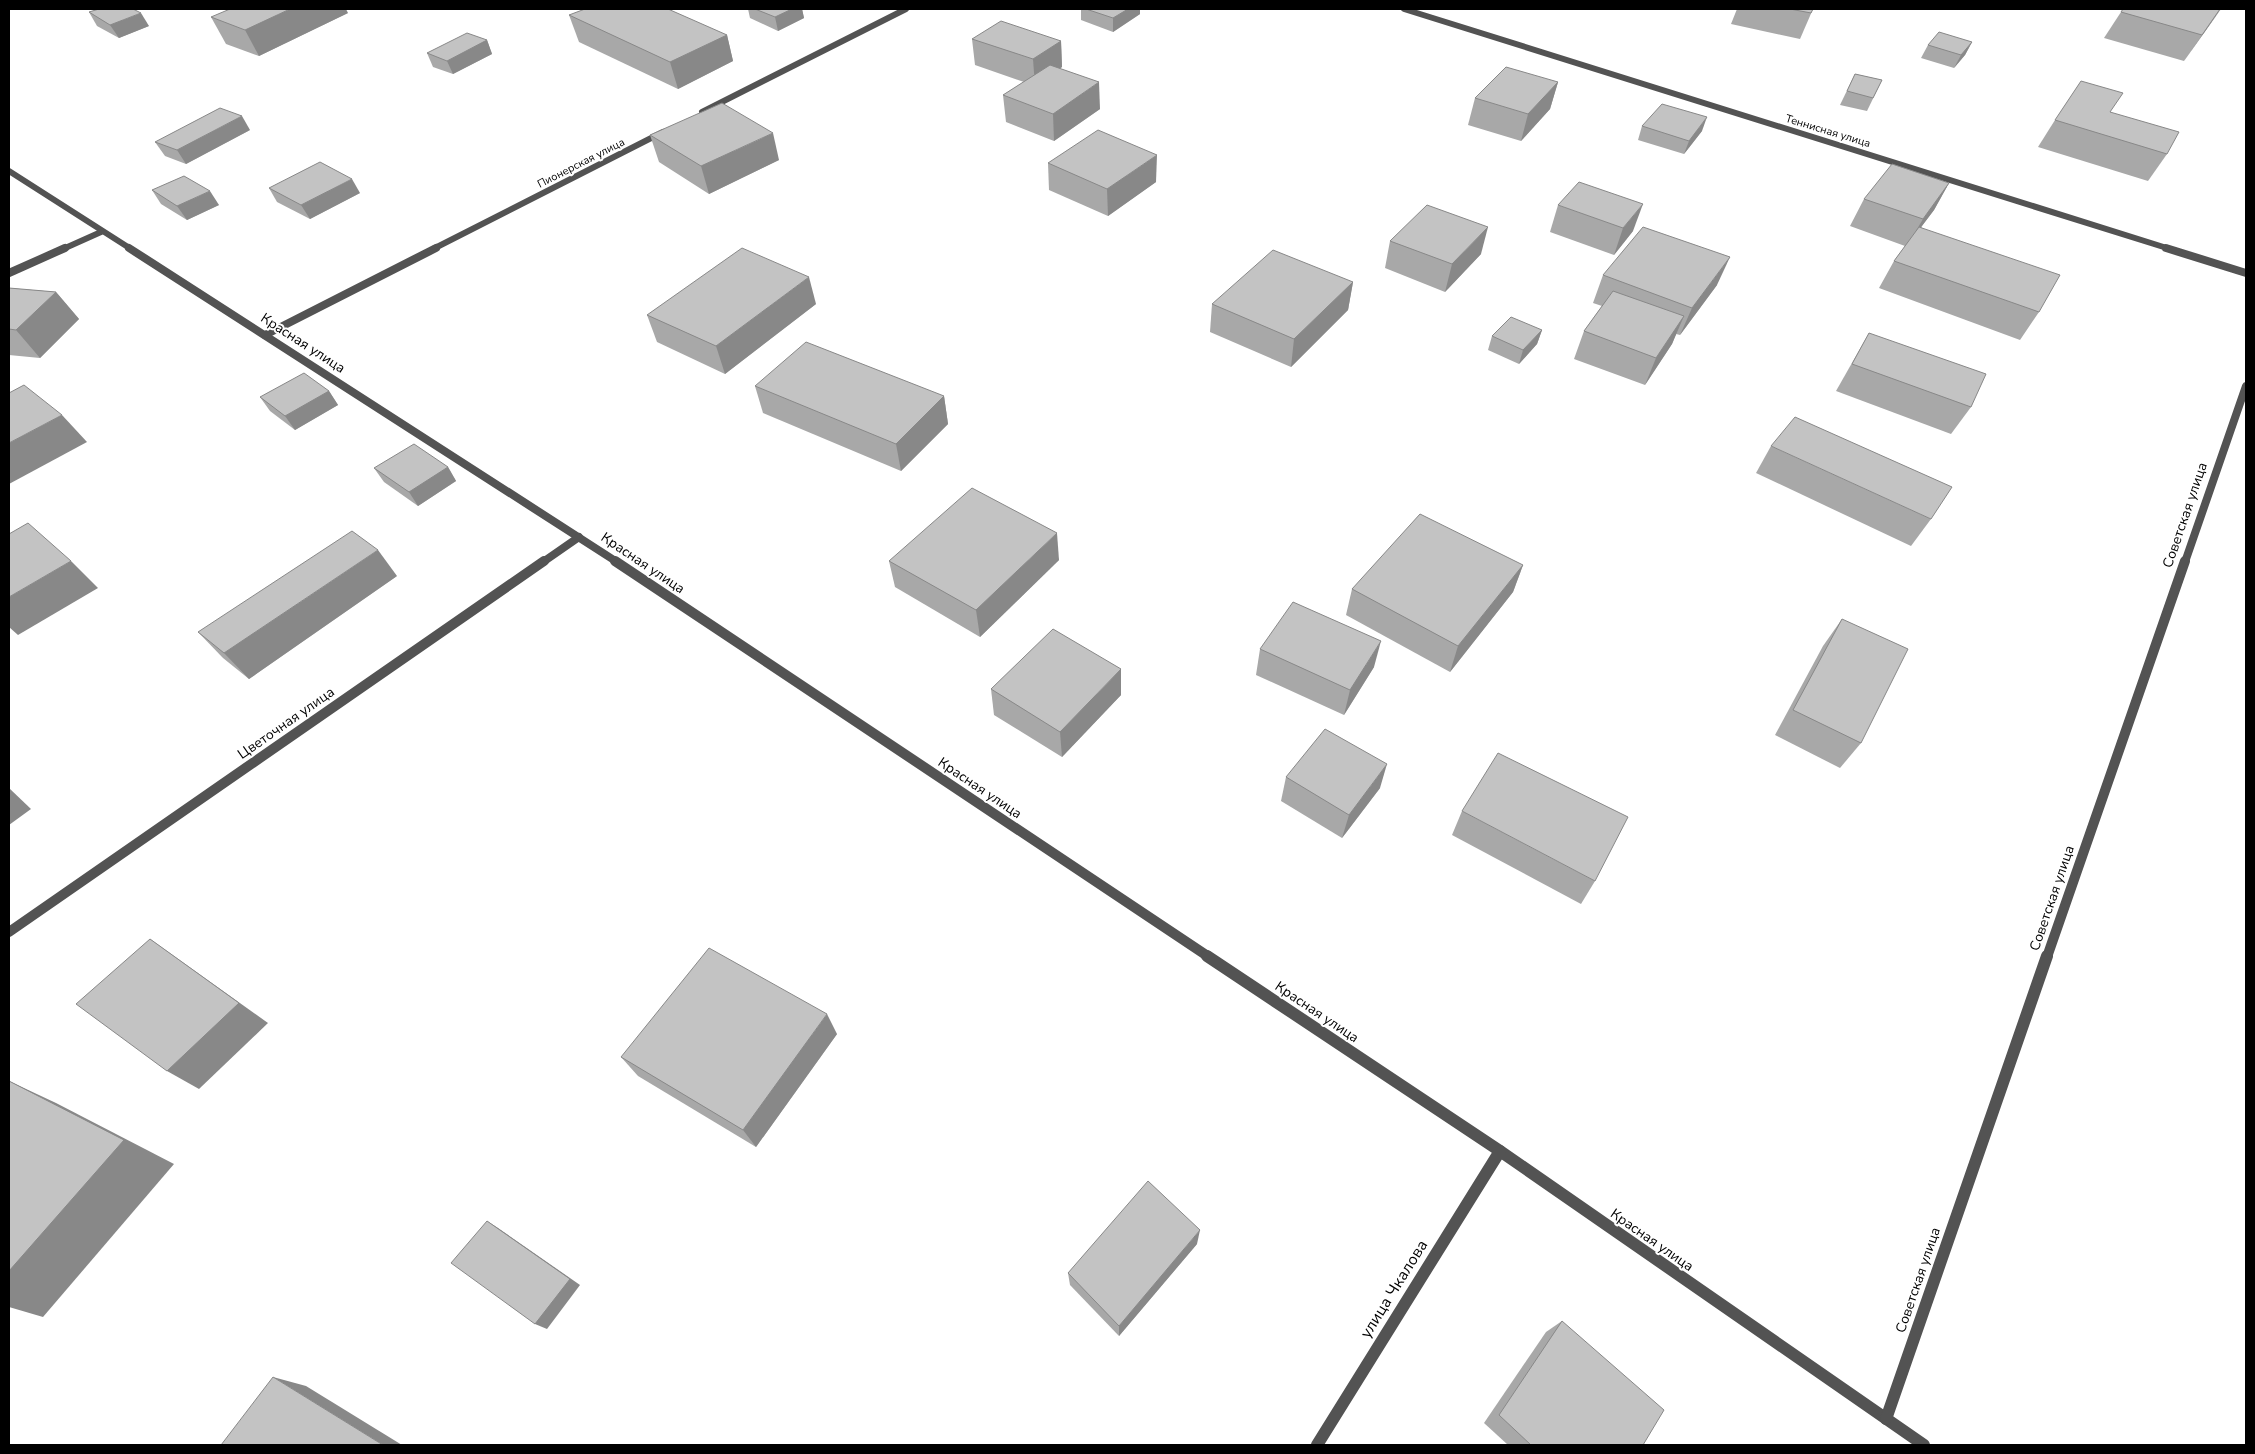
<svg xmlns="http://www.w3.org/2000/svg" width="2255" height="1454" font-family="'Nunito Sans',sans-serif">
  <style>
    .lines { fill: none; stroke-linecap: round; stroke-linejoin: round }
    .minor-far3 { stroke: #535353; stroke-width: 6 }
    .minor-far2 { stroke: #535353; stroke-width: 8 }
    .minor-far1 { stroke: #535353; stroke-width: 10 }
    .minor { stroke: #535353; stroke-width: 12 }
    .wall { fill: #a8a8a8 }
    .shaded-wall { fill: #888 }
    .building { fill: #c3c3c3; stroke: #888 }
    .labels { text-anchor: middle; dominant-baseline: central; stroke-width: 4; stroke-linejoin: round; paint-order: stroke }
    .far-street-label { font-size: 11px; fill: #000; stroke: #fff }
    .street-label { font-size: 14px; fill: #000; stroke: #fff }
    .near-street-label { font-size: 16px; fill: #000; stroke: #fff }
  </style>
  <rect width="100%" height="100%" fill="#fff"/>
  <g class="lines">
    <g class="minor-far3">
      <path d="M1404,9L2170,249"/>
      <path d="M702,112L906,9"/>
      <path d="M9,171L131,249"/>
      <path d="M63,249L101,232"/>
      <path d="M433,249L663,132"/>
    </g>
    <g class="minor-far2">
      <path d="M129,248L617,562"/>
      <path d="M2166,248L2246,273"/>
      <path d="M9,273L65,248"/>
      <path d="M265,335L436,248"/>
      <path d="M543,562L579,537"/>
      <path d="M2185,562L2246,386"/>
    </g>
    <g class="minor-far1">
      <path d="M615,561L1209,957"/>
      <path d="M9,932L544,561"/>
      <path d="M2047,957L2185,561"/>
    </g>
    <g class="minor">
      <path d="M1207,956L1500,1151L1924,1445"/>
      <path d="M1886,1419L2047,956"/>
      <path d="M1317,1445L1500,1151"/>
    </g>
  </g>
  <g class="wall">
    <path d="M748,9H802L804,18L778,31L750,18Z"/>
    <path d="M1081,9H1140V14L1113,32L1081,20Z"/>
    <path d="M1737,9H1813L1800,39L1731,24Z"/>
    <path d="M2221,9L2184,61L2104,38L2121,12Z"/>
    <path d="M89,12L149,26L119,38L97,26Z"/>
    <path d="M348,13L259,56L226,44L211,17Z"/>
    <path d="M569,15L727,35L733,61L678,89L579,42Z"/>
    <path d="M972,39L1061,41L1062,67L1060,68L1100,109L1054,141L1006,122L1003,95L1024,82L975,65Z"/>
    <path d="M487,40L492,54L453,74L433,67L427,53Z"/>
    <path d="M1972,42L1965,55L1954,68L1921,58L1928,45Z"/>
    <path d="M1855,74L1882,80L1867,111L1840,105Z"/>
    <path d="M1558,82L1550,109L1521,141L1468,125L1475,98Z"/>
    <path d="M2110,112L2167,154L2148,181L2038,147L2055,120Z"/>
    <path d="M1642,126L1702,131L1684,154L1638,140Z"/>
    <path d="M250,130L186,164L165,156L155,142Z"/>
    <path d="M650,135L779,160L709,194L659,162Z"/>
    <path d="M1048,163L1156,182L1108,216L1049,190Z"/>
    <path d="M1949,183L1934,210L1921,227L2039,312L2020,340L1879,288L1894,261L1905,246L1850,226L1864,199Z"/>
    <path d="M269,188L360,193L310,219L277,202Z"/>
    <path d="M152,190L219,205L187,220L161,204Z"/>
    <path d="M1558,205L1633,231L1614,255L1550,232Z"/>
    <path d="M1390,241L1481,254L1445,292L1385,268Z"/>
    <path d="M1603,275L1717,285L1680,335L1676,334L1672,344L1645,385L1574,359L1584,331L1602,306L1593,303Z"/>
    <path d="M1353,282L1348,310L1291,367L1210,332L1212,304Z"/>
    <path d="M9,288L56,292L79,319L40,358L9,355Z"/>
    <path d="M816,304L725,374L657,342L647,315Z"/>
    <path d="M1542,330L1537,344L1519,364L1488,350L1492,336Z"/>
    <path d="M1869,333L1971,407L1951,434L1836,391Z"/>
    <path d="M755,386L944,396L948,424L901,471L763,413Z"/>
    <path d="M329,391L338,405L295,430L270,411L260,397Z"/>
    <path d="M1771,446L1931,519L1911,546L1756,473Z"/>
    <path d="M448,467L456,481L418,506L384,482L374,468Z"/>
    <path d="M1059,560L980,637L895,587L889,561Z"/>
    <path d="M1523,565L1513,592L1450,672L1346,615L1352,589Z"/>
    <path d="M397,576L249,679L223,658L198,632Z"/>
    <path d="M1842,619L1861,743L1840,768L1775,735L1823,646Z"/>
    <path d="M1260,649L1374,667L1344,715L1256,675Z"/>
    <path d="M991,689L1121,695L1062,757L994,715Z"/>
    <path d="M1286,777L1380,788L1342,838L1281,801Z"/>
    <path d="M1462,811L1595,881L1581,904L1452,835Z"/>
    <path d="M837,1034L756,1147L638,1076L621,1057Z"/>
    <path d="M1197,1244L1119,1336L1070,1285L1068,1273Z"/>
    <path d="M1562,1321L1643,1445H1508L1484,1423L1546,1332Z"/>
  </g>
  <g class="shaded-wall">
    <path d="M290,9H346L348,13L259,56L245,30Z"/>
    <path d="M792,9H802L804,18L778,31L775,17Z"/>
    <path d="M1128,9H1140V14L1113,32V18Z"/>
    <path d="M2221,9L2184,61L2202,35Z"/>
    <path d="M141,13L149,26L119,38L110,25Z"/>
    <path d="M727,35L733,61L678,89L670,62Z"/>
    <path d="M487,40L492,54L453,74L447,61Z"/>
    <path d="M1061,41L1062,67L1035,86L1033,59Z"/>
    <path d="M1972,42L1965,55L1954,68L1961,55Z"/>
    <path d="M1099,82L1100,109L1054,141L1053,114Z"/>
    <path d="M1558,82L1550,109L1521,141L1528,114Z"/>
    <path d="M242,116L250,130L186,164L177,150Z"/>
    <path d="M1707,117L1702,131L1684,154L1689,141Z"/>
    <path d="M773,133L779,160L709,194L701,166Z"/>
    <path d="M1157,155L1156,182L1108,216L1107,189Z"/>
    <path d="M352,179L360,193L310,219L301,205Z"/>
    <path d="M1949,183L1934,210L1907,246L1923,219Z"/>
    <path d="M210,191L219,205L187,220L177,206Z"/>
    <path d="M1643,204L1633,231L1614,255L1623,228Z"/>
    <path d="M1488,227L1481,254L1445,292L1452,264Z"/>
    <path d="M1730,257L1717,285L1680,335L1692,308Z"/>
    <path d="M809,277L816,304L725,374L716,346Z"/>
    <path d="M1353,282L1348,310L1291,367L1294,339Z"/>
    <path d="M56,292L79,319L40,358L16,330Z"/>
    <path d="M1684,316L1672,344L1645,385L1656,358Z"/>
    <path d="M1542,330L1537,344L1519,364L1523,350Z"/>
    <path d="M329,391L338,405L295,430L285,416Z"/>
    <path d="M944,396L948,424L901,471L896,444Z"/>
    <path d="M62,415L87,442L9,484V443Z"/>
    <path d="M448,467L456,481L418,506L409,492Z"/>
    <path d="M1057,533L1059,560L980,637L976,610Z"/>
    <path d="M378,550L397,576L249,679L224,653Z"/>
    <path d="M71,561L98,588L18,635L9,627V597Z"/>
    <path d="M1523,565L1513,592L1450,672L1458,646Z"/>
    <path d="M1381,641L1374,667L1344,715L1350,690Z"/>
    <path d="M1121,669V695L1062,757L1060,732Z"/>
    <path d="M1387,764L1380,788L1342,838L1349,815Z"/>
    <path d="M9,788L31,809L9,825Z"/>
    <path d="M150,939L268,1023L199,1089L167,1071Z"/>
    <path d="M827,1014L837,1034L756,1147L743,1130Z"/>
    <path d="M9,1081L56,1103L174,1164L43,1317L9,1307Z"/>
    <path d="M487,1221L498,1228L580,1285L547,1329L535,1324Z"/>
    <path d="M1200,1230L1197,1244L1119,1336V1326Z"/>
    <path d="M273,1377L306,1386L402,1445H383Z"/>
  </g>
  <g class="building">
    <path d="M99,9H133L141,13L110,25L89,12Z"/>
    <path d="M230,9H290L245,30L211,17Z"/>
    <path d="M585,9H668L727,35L670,62L569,15Z"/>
    <path d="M755,9H792L775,17Z"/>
    <path d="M1086,9H1128L1113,18Z"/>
    <path d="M1790,9H1813L1811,13Z"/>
    <path d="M2123,9H2220L2202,35L2121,12Z"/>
    <path d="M1001,21L1061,41L1033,59L972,39Z"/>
    <path d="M1939,32L1972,42L1961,55L1928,45Z"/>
    <path d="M467,33L487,40L447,61L427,53Z"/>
    <path d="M1050,65L1099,82L1053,114L1003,95Z"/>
    <path d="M1506,67L1558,82L1528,114L1475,98Z"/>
    <path d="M1855,74L1882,80L1873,98L1847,91Z"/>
    <path d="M2081,81L2123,93L2110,112L2179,132L2167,154L2055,120Z"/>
    <path d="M722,103L773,133L701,166L650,135Z"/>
    <path d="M1662,104L1707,117L1689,141L1642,126Z"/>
    <path d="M220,108L242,116L177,150L155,142Z"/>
    <path d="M1098,130L1157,155L1107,189L1048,163Z"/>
    <path d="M320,162L352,179L301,205L269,188Z"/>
    <path d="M1892,164L1949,183L1923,219L1864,199Z"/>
    <path d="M184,176L210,191L177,206L152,190Z"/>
    <path d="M1579,182L1643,204L1623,228L1558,205Z"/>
    <path d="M1427,205L1488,227L1452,264L1390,241Z"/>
    <path d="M1643,227L1730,257L1692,308L1603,275Z"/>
    <path d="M1919,227L2060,275L2039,312L1894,261Z"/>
    <path d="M742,248L809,277L716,346L647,315Z"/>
    <path d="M1273,250L1353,282L1294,339L1212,304Z"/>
    <path d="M9,288L56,292L16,330L9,329Z"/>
    <path d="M1613,291L1684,316L1656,358L1584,331Z"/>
    <path d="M1511,317L1542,330L1523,350L1492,336Z"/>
    <path d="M1869,333L1986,374L1971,407L1852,364Z"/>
    <path d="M806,342L944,396L896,444L755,386Z"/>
    <path d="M304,373L329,391L285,416L260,397Z"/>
    <path d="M24,385L62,415L9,443V393Z"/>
    <path d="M1795,417L1952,487L1931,519L1771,446Z"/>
    <path d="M414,444L448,467L409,492L374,468Z"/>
    <path d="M972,488L1057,533L976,610L889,561Z"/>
    <path d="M1420,514L1523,565L1458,646L1352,589Z"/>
    <path d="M28,523L71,561L9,597V534Z"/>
    <path d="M352,531L378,550L224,653L198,632Z"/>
    <path d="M1293,602L1381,641L1350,690L1260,649Z"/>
    <path d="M1842,619L1908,649L1861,743L1793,710Z"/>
    <path d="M1053,629L1121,669L1060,732L991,689Z"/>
    <path d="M1325,729L1387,764L1349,815L1286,777Z"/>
    <path d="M1498,753L1628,817L1595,881L1462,811Z"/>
    <path d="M150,939L239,1003L167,1071L76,1004Z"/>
    <path d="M709,948L827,1014L743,1130L621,1057Z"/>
    <path d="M9,1081L124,1140L9,1271Z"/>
    <path d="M1148,1181L1200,1230L1119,1326L1068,1273Z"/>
    <path d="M487,1221L570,1279L535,1324L451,1263Z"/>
    <path d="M1562,1321L1664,1410L1643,1445H1531L1499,1415Z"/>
    <path d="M273,1377L383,1445H221Z"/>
  </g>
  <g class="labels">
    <g class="far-street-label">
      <text transform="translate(1828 131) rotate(17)">Теннисная улица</text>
      <text transform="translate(581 163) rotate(-27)">Пионерская улица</text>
    </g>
    <g class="street-label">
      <text transform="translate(303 343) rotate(33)">Красная улица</text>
      <text transform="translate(2185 515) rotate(-71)">Советская улица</text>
      <text transform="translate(643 563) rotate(34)">Красная улица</text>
      <text transform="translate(286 723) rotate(-35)">Цветочная улица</text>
      <text transform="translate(980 788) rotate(34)">Красная улица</text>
      <text transform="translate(2052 898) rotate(-71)">Советская улица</text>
      <text transform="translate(1317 1012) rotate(34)">Красная улица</text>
      <text transform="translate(1652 1240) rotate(35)">Красная улица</text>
      <text transform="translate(1918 1280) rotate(-71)">Советская улица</text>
    </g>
    <g class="near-street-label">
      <text transform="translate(1394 1289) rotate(-58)">улица Чкалова</text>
    </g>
  </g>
  <rect width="2255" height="1454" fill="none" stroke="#000000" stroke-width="20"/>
</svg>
